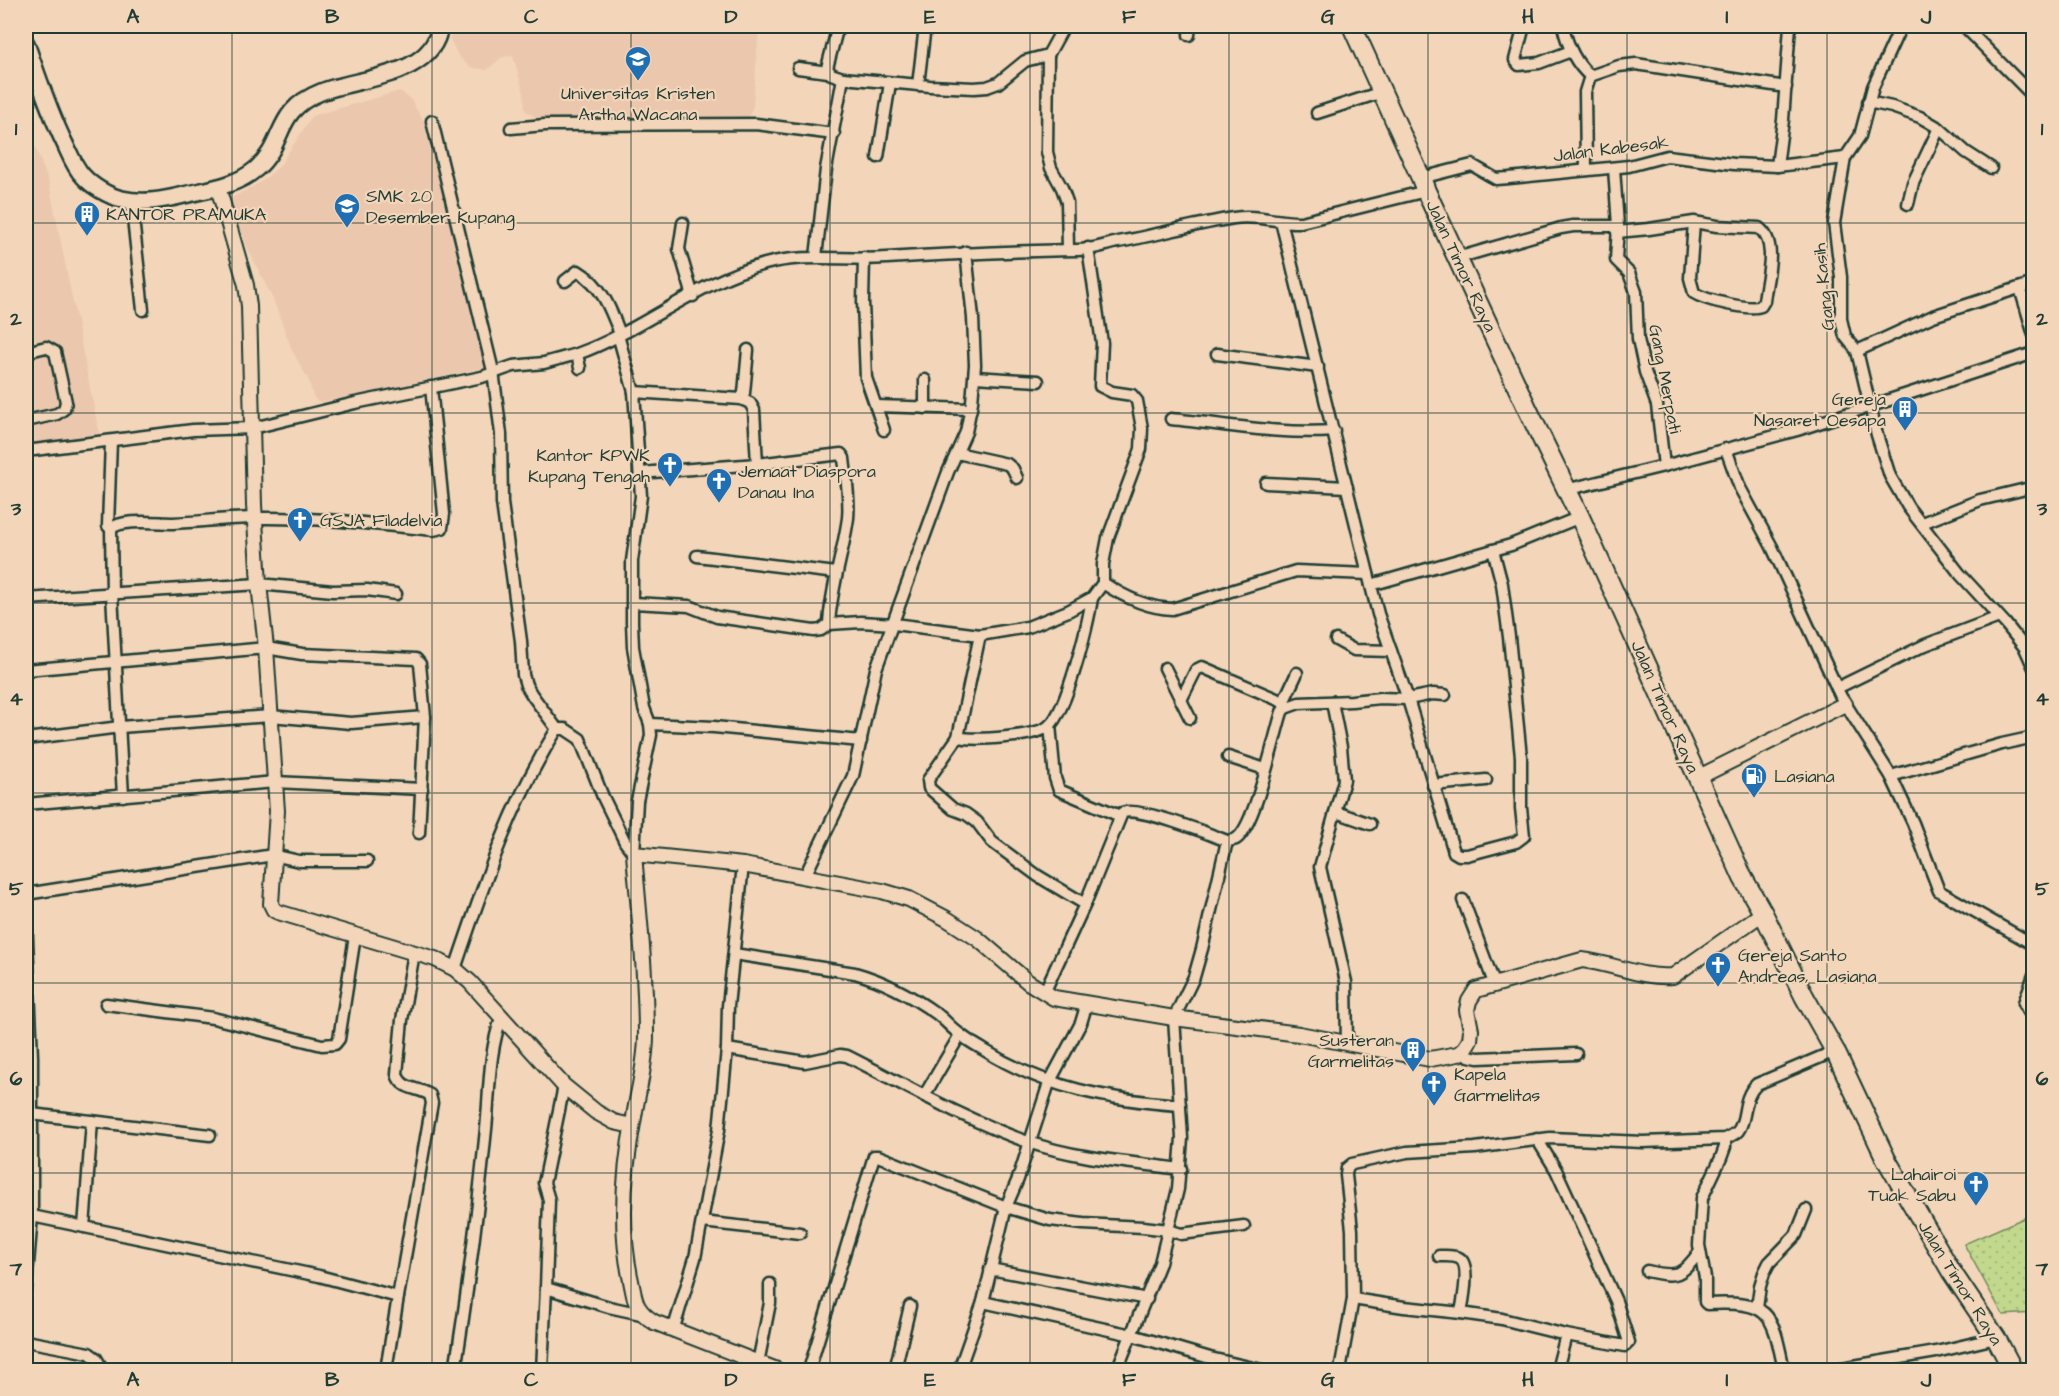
<svg xmlns="http://www.w3.org/2000/svg" width="2059" height="1396" font-family="'Architects Daughter',sans-serif">
  <style>
    .built { fill: #ebc7ad }
    .grass { fill: url(#grass-dots); stroke: #708a60; stroke-width: 1.5 }
    .lines { fill: none; stroke-linecap: round; stroke-linejoin: round }
    .minor-casing { stroke: #1f3d34; stroke-width: 15 }
    .tertiary-casing { stroke: #1f3d34; stroke-width: 18 }
    .secondary-casing { stroke: #1f3d34; stroke-width: 20 }
    .trunk-casing { stroke: #1f3d34; stroke-width: 22 }
    .minor { stroke: #f3d5b9; stroke-width: 10 }
    .tertiary { stroke: #f3d5b9; stroke-width: 14 }
    .secondary { stroke: #f3d5b9; stroke-width: 15 }
    .trunk { stroke: #f3d5b9; stroke-width: 18 }
    .grid { fill: none; stroke: #1f3d34; stroke-width: 1.5; stroke-opacity: 0.55 }
    .labels { text-anchor: middle; dominant-baseline: central; stroke-width: 4.5; stroke-linejoin: round; paint-order: stroke }
    .poi-label { font-size: 18px; fill: #1f3d34; stroke: #f3d5b9; text-anchor: start }
    .street-label { font-size: 18px; fill: #1f3d34; stroke: #f3d5b9 }
    .neatline { fill: none; stroke: #1f3d34; stroke-width: 2 }
    .grid-label { font-size: 20px; text-anchor: middle; font-weight: bold; fill: #1f3d34 }
  </style>
  <defs>
    <pattern id="grass-dots" width="8" height="8" patternUnits="userSpaceOnUse" patternTransform="scale(1.5)"><rect width="8" height="8" fill="#c2d88d"/><path d="M2 2h.1M6 6h.1" fill="none" stroke="#a6ba7a" stroke-width="1.8" stroke-linecap="round"/></pattern>
  </defs>
  <rect width="100%" height="100%" fill="#f3d5b9"/>
  <filter id="ink" filterUnits="userSpaceOnUse"><feTurbulence type="fractalNoise" baseFrequency=".0167" numOctaves="2"/><feDisplacementMap in="SourceGraphic" scale="12" xChannelSelector="R" yChannelSelector="G"/><feConvolveMatrix kernelMatrix="1 2 1 2 8 2 1 2 1" color-interpolation-filters="sRGB"/></filter>
  <g filter="url(#ink)">
    <g class="built">
      <path d="M453,26H759L753,106L747,120L546,125L525,110L524,93L513,56L502,57L487,70L470,67L459,57L450,39Z"/>
      <path d="M400,91L411,100L424,122L449,207L485,364L484,368L322,402L317,401L313,396L309,381L292,350L273,299L249,251L228,200L261,182L279,167L312,116Z"/>
      <path d="M26,123L49,183L99,433L26,445Z"/>
    </g>
    <path class="grass" d="M2033,1214V1313L2003,1315L1964,1244Z"/>
    <g class="lines">
      <g class="minor-casing">
        <g id="minor">
          <path d="M838,26L827,68L831,74L843,78"/>
          <path d="M1064,26L1048,55L1047,152L1051,168L1062,188L1067,202L1068,249"/>
          <path d="M1524,26L1515,60L1519,65L1539,63L1571,51"/>
          <path d="M1563,26C1567,44 1575,63 1590,76"/>
          <path d="M1964,26L2034,97"/>
          <path d="M1189,35L1190,26"/>
          <path d="M798,68L828,72"/>
          <path d="M918,85L925,26"/>
          <path d="M1868,102L1892,107L1920,117L1939,128L1966,152L1991,168"/>
          <path d="M1317,113L1382,92"/>
          <path d="M432,121L493,371L501,434L502,503L521,641L523,675L526,685L532,695L557,729"/>
          <path d="M511,128L545,125L756,124L834,134"/>
          <path d="M878,157L890,83"/>
          <path d="M1845,158L1834,223L1841,277V319L1845,336L1857,351L1877,435L1890,476L1908,507L1960,574L2005,623L2025,648L2034,668"/>
          <path d="M1845,158L1860,136L1873,87L1901,26"/>
          <path d="M1777,166L1783,120L1790,26"/>
          <path d="M1614,168L1618,226L1616,260L1629,273L1636,292L1638,339L1645,372L1657,405L1664,466"/>
          <path d="M1586,170L1585,92L1590,76L1619,66L1636,64L1786,87"/>
          <path d="M1421,178L1472,165L1496,179L1509,178L1629,166L1667,156L1734,164L1777,166L1845,158"/>
          <path d="M131,200L143,310"/>
          <path d="M1908,204L1913,183L1939,128"/>
          <path d="M1281,221L1378,614L1408,699L1454,852L1459,855H1467L1516,842L1524,836L1521,808V757L1509,637L1502,584L1493,550"/>
          <path d="M683,223L679,249L693,296"/>
          <path d="M1617,232L1649,229L1694,222L1717,226L1759,228C1779,243 1766,280 1764,301L1761,306C1750,311 1705,300 1694,293L1690,278L1694,222"/>
          <path d="M1088,248L1102,343L1100,386L1112,392L1132,395L1137,401L1142,428L1141,449L1108,538L1103,564V583"/>
          <path d="M816,257L826,169L843,78L930,86L974,88L987,87L998,83L1025,61L1048,55"/>
          <path d="M864,258L863,302L866,378L884,430"/>
          <path d="M1457,258L1561,228L1573,226H1618"/>
          <path d="M565,281L578,271C602,285 611,310 620,334"/>
          <path d="M2020,288L2034,335"/>
          <path d="M618,335L634,392L741,399L744,393L748,350"/>
          <path d="M1857,351L1933,316L2034,283"/>
          <path d="M26,352L46,347L55,352L66,402L64,409L57,414L26,421"/>
          <path d="M1217,354L1318,367"/>
          <path d="M580,368L577,354C642,331 698,281 765,264C805,253 846,261 887,258C951,254 1014,251 1078,250C1091,250 1105,245 1118,242C1157,235 1195,224 1234,218C1257,214 1279,223 1301,222L1426,191"/>
          <path d="M975,377L1038,381"/>
          <path d="M741,399L750,403L754,410L757,464"/>
          <path d="M876,406L971,409"/>
          <path d="M925,408V380"/>
          <path d="M1171,419C1225,424 1279,435 1334,431"/>
          <path d="M111,441L108,526L111,529"/>
          <path d="M1726,449L1740,488L1772,547L1841,697L1891,776L1913,823L1939,891L2034,945"/>
          <path d="M26,451L193,430L253,428L355,403L482,377L513,366L544,363L577,354"/>
          <path d="M957,453L1007,464L1013,469L1017,478"/>
          <path d="M640,473L757,464L841,454L844,458C846,478 850,498 848,518C843,554 831,587 829,624"/>
          <path d="M1266,483L1347,487"/>
          <path d="M1565,490L1664,466L1797,430L2034,353"/>
          <path d="M1922,523L1980,500L2034,487"/>
          <path d="M697,556L836,573"/>
          <path d="M1371,585L1511,545L1580,517"/>
          <path d="M26,599L259,584L333,591L367,590L396,594"/>
          <path d="M633,603L689,606L717,617L814,631L821,630L829,624L861,622L894,624L980,635L1028,627L1068,611L1092,598L1103,583C1124,597 1147,608 1172,609L1296,571L1368,574"/>
          <path d="M980,635L958,737L928,780L929,788L953,809L966,814L977,822L992,842L1038,876L1085,904"/>
          <path d="M1336,640L1354,650L1391,651"/>
          <path d="M1165,668L1190,718"/>
          <path d="M26,670L266,648L302,654L416,659L420,664L425,717L419,833"/>
          <path d="M1837,688L1925,645L1999,617"/>
          <path d="M1181,700L1196,670L1202,667L1281,701L1287,707"/>
          <path d="M1332,702L1341,747L1344,780L1320,867L1346,982L1347,1044"/>
          <path d="M1283,703L1297,673"/>
          <path d="M650,724L714,727L861,741"/>
          <path d="M1050,725L1055,778L1059,790L1120,816"/>
          <path d="M958,737C975,741 1036,737 1049,726C1067,711 1088,624 1092,598"/>
          <path d="M26,739L120,727L270,716L351,723L425,717"/>
          <path d="M1228,757L1265,769"/>
          <path d="M1891,776L2002,744L2034,737"/>
          <path d="M1433,785L1486,780"/>
          <path d="M123,796L112,594L111,529C121,518 158,523 173,523C201,522 228,518 256,518C315,517 375,524 433,530L442,528L444,514L431,387"/>
          <path d="M26,804L275,782L422,789"/>
          <path d="M1336,812L1370,824"/>
          <path d="M634,854L637,801L651,735L650,724L644,708L633,647L632,622V561L641,496L634,392"/>
          <path d="M804,878L853,776L876,669L948,472L966,432L972,402L975,365L973,318L966,252"/>
          <path d="M26,894L273,855L299,861H367"/>
          <path d="M1463,900L1494,983"/>
          <path d="M26,915L32,1057V1216L26,1288"/>
          <path d="M734,954L855,973C884,981 913,997 937,1014C945,1020 952,1029 961,1035C968,1041 976,1045 984,1050C1044,1088 1111,1100 1180,1105"/>
          <path d="M455,969C483,886 510,804 557,729H565L580,739L603,797L625,842L634,854"/>
          <path d="M2034,975L2024,1003L2028,1011L2034,1015"/>
          <path d="M1044,993L1085,904L1122,813C1135,805 1210,834 1227,841"/>
          <path d="M106,1004L213,1018L322,1045L335,1044L339,1039L355,936"/>
          <path d="M727,1049L805,1062L840,1055L847,1056C907,1086 965,1120 1028,1142C1078,1159 1130,1162 1181,1169"/>
          <path d="M1463,1051L1469,1056L1478,1058L1576,1054"/>
          <path d="M924,1096L960,1035"/>
          <path d="M31,1114L210,1135"/>
          <path d="M1537,1139L1556,1170L1616,1301L1629,1342L1625,1346L1566,1335"/>
          <path d="M1725,1139V1147L1721,1158L1702,1198L1699,1245L1705,1278V1302L1707,1304C1771,1301 1772,1312 1784,1370"/>
          <path d="M32,1216L319,1276L398,1297L386,1370"/>
          <path d="M702,1222L800,1233"/>
          <path d="M84,1227L92,1121"/>
          <path d="M1439,1256C1445,1256 1453,1255 1459,1258C1471,1264 1463,1301 1461,1313L1502,1319L1566,1335L1557,1370"/>
          <path d="M990,1269L1147,1299"/>
          <path d="M1647,1271C1678,1278 1680,1276 1699,1253"/>
          <path d="M546,1288L549,1200L544,1183L564,1086"/>
          <path d="M398,1297L432,1103L430,1095C418,1087 401,1090 397,1074L402,1020L414,953"/>
          <path d="M1353,1299L1404,1307L1461,1313"/>
          <path d="M983,1302L1132,1335L1210,1358L1262,1370"/>
          <path d="M1757,1308L1760,1286L1764,1273L1769,1263L1796,1235L1806,1210"/>
          <path d="M673,1331L695,1258L719,1130L727,1049L728,1006L743,865"/>
          <path d="M26,1341L89,1353L96,1358L103,1370"/>
          <path d="M758,1363L770,1303V1284"/>
          <path d="M455,1370C468,1290 478,1210 486,1129C490,1091 488,1053 502,1016"/>
          <path d="M542,1370L546,1288L609,1307L641,1314"/>
          <path d="M809,1370L874,1156H878L1006,1207L1050,1220L1083,1224L1143,1227L1169,1230L1181,1234L1244,1226"/>
          <path d="M895,1370L910,1306"/>
          <path d="M959,1370L983,1302L1006,1207L1018,1179L1049,1083L1081,1023L1087,1003"/>
          <path d="M1117,1370L1160,1263L1178,1189L1182,1138L1174,1018L1194,977L1202,949L1227,841C1228,841 1234,840 1236,839C1255,827 1274,737 1282,712L1285,708L1299,703L1352,701L1380,698L1408,699L1433,694L1445,695"/>
          <path d="M1340,1370L1353,1299L1352,1230L1346,1175L1347,1168L1352,1164L1407,1152L1475,1148L1550,1138L1643,1142L1725,1139C1729,1137 1735,1134 1738,1131C1748,1118 1741,1099 1757,1084L1835,1051"/>
          <path d="M1830,1370L1936,1352L1996,1338"/>
          <path d="M2031,1370H2034"/>
        </g>
      </g>
      <g class="tertiary-casing">
        <g id="tertiary">
          <path d="M218,187L246,285L249,306L254,505L259,584L266,648L277,811L271,904L274,910L278,912L435,959L455,969L470,982L564,1086L596,1112L614,1122L632,1126"/>
          <path d="M1697,778L1845,704"/>
          <path d="M777,1370L654,1322C633,1309 635,1298 630,1276C619,1223 624,1169 634,1117C638,1091 646,1063 646,1036C646,976 639,914 634,854L743,865L882,891L909,899L947,919L978,939L1028,982L1054,998L1174,1018L1299,1034L1430,1059L1458,1054L1463,1051L1470,1040L1471,1030L1467,1010L1469,1001L1476,990L1582,960C1612,963 1642,979 1673,976L1763,913"/>
        </g>
      </g>
      <g class="secondary-casing">
        <path id="secondary" d="M26,43C38,77 49,112 65,144C70,155 75,168 83,176C92,186 108,196 122,199C143,204 164,200 184,195C209,189 236,186 256,169C287,142 273,111 321,92C358,77 433,78 440,26"/>
      </g>
      <g class="trunk-casing">
        <path id="trunk" d="M1352,26L1421,178L1426,191L1528,410L1580,517L1743,878L1763,913L1804,996L1835,1051L1886,1159L1951,1271L1996,1338L2013,1370"/>
      </g>
      <use href="#minor" class="minor"/>
      <use href="#tertiary" class="tertiary"/>
      <use href="#secondary" class="secondary"/>
      <use href="#trunk" class="trunk"/>
    </g>
  </g>
  <path class="grid" d="M232,26V1370M432,26V1370M631,26V1370M830,26V1370M1030,26V1370M1229,26V1370M1428,26V1370M1627,26V1370M1827,26V1370M26,223H2034M26,413H2034M26,603H2034M26,793H2034M26,983H2034M26,1173H2034"/>
  <defs>
    <g id="university-pin" transform="scale(1.35)"><path d="M0 17L-7.5 6A9.5 9.5 0 1 1 7.5 6Z" fill="#1f6fb2" stroke="#f3d5b9"/><path d="M0-5L7-2L0 1L-7-2ZM-4 1L0 2.5L4 1V4Q0 6-4 4Z" fill="#fff"/></g>
    <g id="school-pin" transform="scale(1.35)"><path d="M0 17L-7.5 6A9.5 9.5 0 1 1 7.5 6Z" fill="#1f6fb2" stroke="#f3d5b9"/><path d="M0-5L7-2L0 1L-7-2ZM-4 1L0 2.5L4 1V4Q0 6-4 4Z" fill="#fff"/></g>
    <g id="building-pin" transform="scale(1.35)"><path d="M0 17L-7.5 6A9.5 9.5 0 1 1 7.5 6Z" fill="#1f6fb2" stroke="#f3d5b9"/><path d="M-4-6H4V6H1V3H-1V6H-4ZM-2.5-4.3h1.7v1.8h-1.7ZM.8-4.3h1.7v1.8H.8ZM-2.5-1h1.7V.8h-1.7ZM.8-1h1.7V.8H.8Z" fill="#fff"/></g>
    <g id="church-pin" transform="scale(1.35)"><path d="M0 17L-7.5 6A9.5 9.5 0 1 1 7.5 6Z" fill="#1f6fb2" stroke="#f3d5b9"/><path d="M-1.2-6h2.4v3.5h3.3v2.4h-3.3V6h-2.4V-.1h-3.3v-2.4h3.3Z" fill="#fff"/></g>
    <g id="fuel-pin" transform="scale(1.35)"><path d="M0 17L-7.5 6A9.5 9.5 0 1 1 7.5 6Z" fill="#1f6fb2" stroke="#f3d5b9"/><path d="M-5.5-6h7V0h2V4h1.3V-2.5L3-4.5l.8-.8L6-3V5H2.5V1h-1V6h-7ZM-4.2-4.7v3.2H.2V-4.7Z" fill="#fff"/></g>
  </defs>
  <g fill-rule="evenodd">
    <use href="#university-pin" x="638" y="59"/>
    <use href="#school-pin" x="347" y="206"/>
    <use href="#building-pin" x="87" y="214"/>
    <use href="#building-pin" x="1905" y="409"/>
    <use href="#church-pin" x="670" y="465"/>
    <use href="#church-pin" x="719" y="481"/>
    <use href="#church-pin" x="300" y="520"/>
    <use href="#fuel-pin" x="1754" y="776"/>
    <use href="#church-pin" x="1718" y="965"/>
    <use href="#building-pin" x="1413" y="1050"/>
    <use href="#church-pin" x="1434" y="1084"/>
    <use href="#church-pin" x="1976" y="1184"/>
  </g>
  <g class="labels">
    <g class="poi-label">
      <text x="638" y="93" text-anchor="middle">Universitas Kristen<tspan x="638" dy="21">Artha Wacana</tspan></text>
      <text x="366" y="196">SMK 20<tspan x="366" dy="21">Desember Kupang</tspan></text>
      <text x="106" y="214">KANTOR PRAMUKA</text>
      <text x="1886" y="399" text-anchor="end">Gereja<tspan x="1886" dy="21">Nasaret Oesapa</tspan></text>
      <text x="650" y="455" text-anchor="end">Kantor KPWK<tspan x="650" dy="21">Kupang Tengah</tspan></text>
      <text x="738" y="471">Jemaat Diaspora<tspan x="738" dy="21">Danau Ina</tspan></text>
      <text x="320" y="520">GSJA Filadelvia</text>
      <text x="1774" y="776">Lasiana</text>
      <text x="1738" y="955">Gereja Santo<tspan x="1738" dy="21">Andreas, Lasiana</tspan></text>
      <text x="1394" y="1040" text-anchor="end">Susteran<tspan x="1394" dy="21">Garmelitas</tspan></text>
      <text x="1454" y="1074">Kapela<tspan x="1454" dy="21">Garmelitas</tspan></text>
      <text x="1956" y="1174" text-anchor="end">Lahairoi<tspan x="1956" dy="21">Tuak Sabu</tspan></text>
    </g>
    <g class="street-label">
      <text transform="translate(1611 149) rotate(-7)">Jalan Kabesak</text>
      <text transform="translate(1461 266) rotate(65)">Jalan Timor Raya</text>
      <text transform="translate(1824 287) rotate(-96)">Gang Kasih</text>
      <text transform="translate(1665 379) rotate(79)">Gang Merpati</text>
      <text transform="translate(1665 707) rotate(66)">Jalan Timor Raya</text>
      <text transform="translate(1960 1283) rotate(58)">Jalan Timor Raya</text>
    </g>
  </g>
  <rect width="2059" height="1396" fill="none" stroke="#f3d5b9" stroke-width="66"/>
  <rect x="33" y="33" width="1993" height="1330" class="neatline"/>
  <g class="grid-label">
    <text x="133" y="23">A</text>
    <text x="332" y="23">B</text>
    <text x="531" y="23">C</text>
    <text x="731" y="23">D</text>
    <text x="930" y="23">E</text>
    <text x="1129" y="23">F</text>
    <text x="1328" y="23">G</text>
    <text x="1528" y="23">H</text>
    <text x="1727" y="23">I</text>
    <text x="1926" y="23">J</text>
    <text x="16" y="135">1</text>
    <text x="2042" y="135">1</text>
    <text x="16" y="325">2</text>
    <text x="2042" y="325">2</text>
    <text x="16" y="515">3</text>
    <text x="2042" y="515">3</text>
    <text x="16" y="705">4</text>
    <text x="2042" y="705">4</text>
    <text x="16" y="895">5</text>
    <text x="2042" y="895">5</text>
    <text x="16" y="1085">6</text>
    <text x="2042" y="1085">6</text>
    <text x="16" y="1275">7</text>
    <text x="2042" y="1275">7</text>
    <text x="133" y="1386">A</text>
    <text x="332" y="1386">B</text>
    <text x="531" y="1386">C</text>
    <text x="731" y="1386">D</text>
    <text x="930" y="1386">E</text>
    <text x="1129" y="1386">F</text>
    <text x="1328" y="1386">G</text>
    <text x="1528" y="1386">H</text>
    <text x="1727" y="1386">I</text>
    <text x="1926" y="1386">J</text>
  </g>
</svg>
